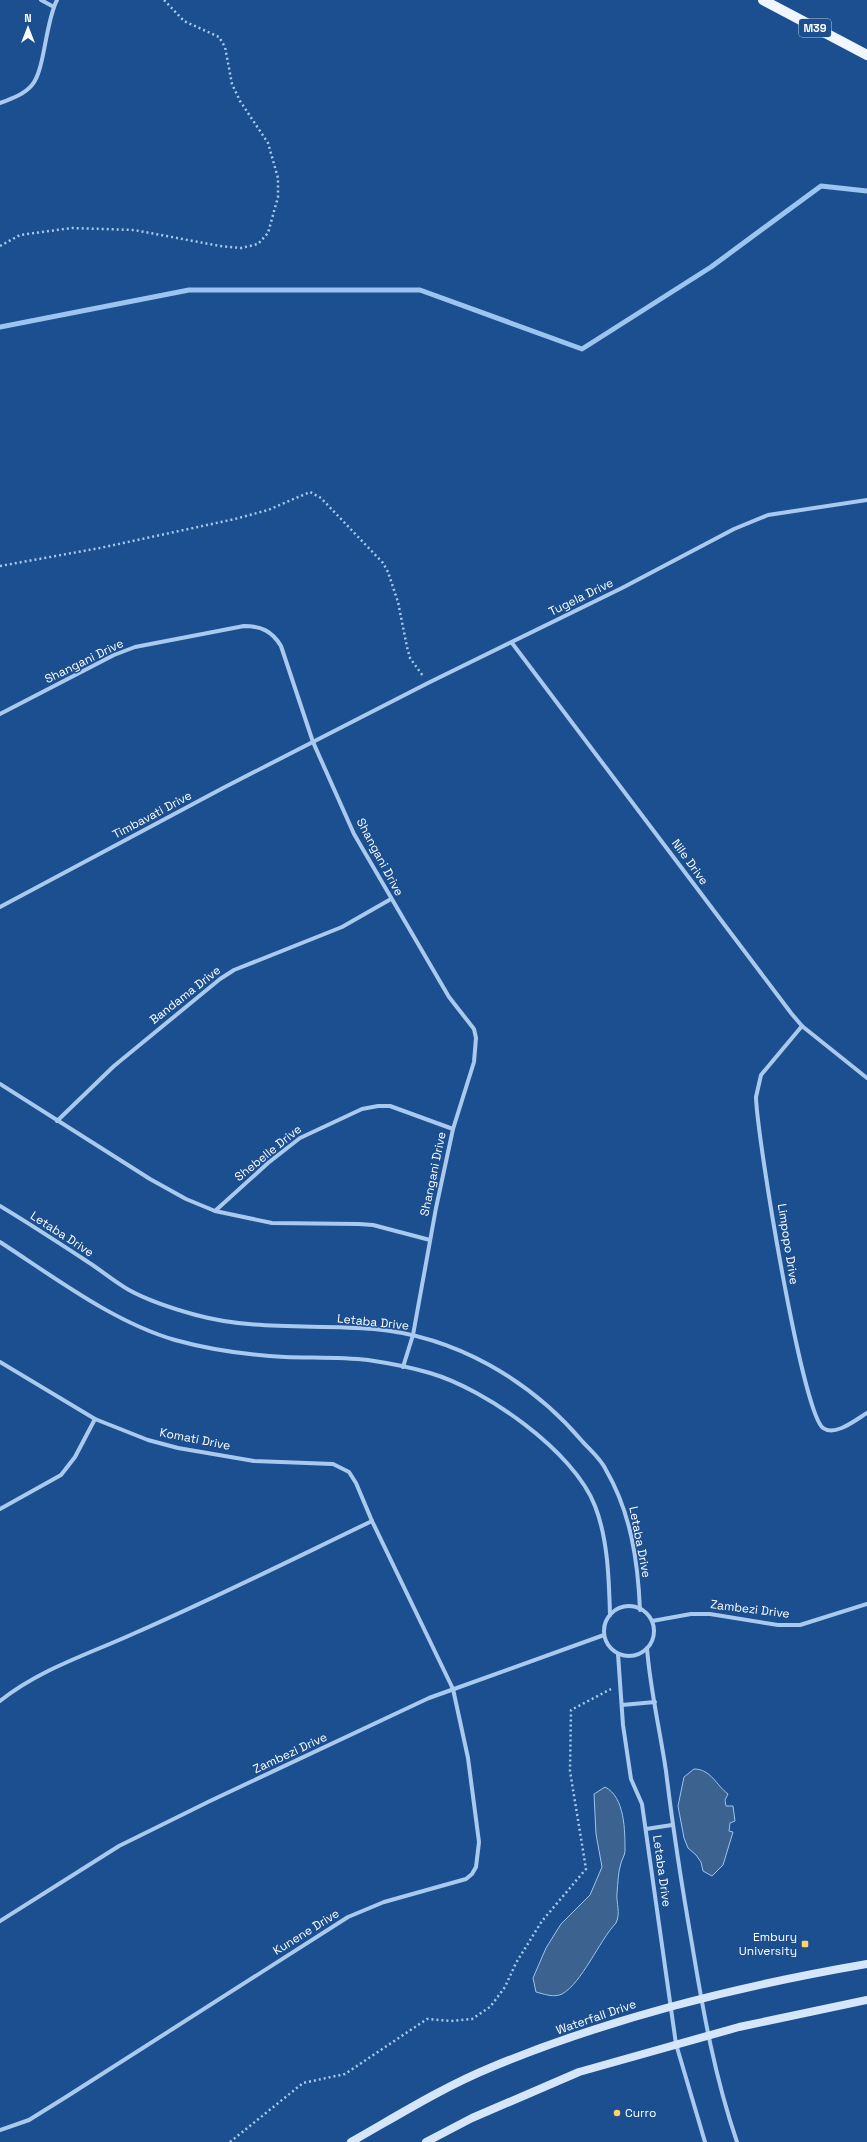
<svg xmlns="http://www.w3.org/2000/svg" width="867" height="2142" font-family="'Space Grotesk',sans-serif">
  <style>
    .water { fill: #3c6290; stroke: #9cc4f0 }
    .lines { fill: none; stroke-linecap: round; stroke-linejoin: round }
    .stream { stroke: #9cc4f0; stroke-width: 5 }
    .path { stroke: #a9c9ee; stroke-width: 2.5; stroke-dasharray: 2 3; stroke-linecap: butt }
    .minor { stroke: #a9c9ee; stroke-width: 4 }
    .secondary { stroke: #d6e6fa; stroke-width: 8 }
    .primary { stroke: #f0f6ff; stroke-width: 10 }
    .poi-dot { fill: #ffd166; stroke: #1b4f8f; stroke-width: 1.5 }
    .labels { text-anchor: middle; dominant-baseline: central; stroke-width: 3; stroke-linejoin: round; paint-order: stroke }
    .shield { fill: #1b4f8f; stroke: #bbcadd; stroke-width: 1 }
    .shield-label { font-size: 11px; font-weight: bold; fill: #fff }
    .street-label { font-size: 12px; fill: #fff; stroke: #1b4f8f }
    .poi-label { font-size: 12px; fill: #fff; stroke: #1b4f8f; text-anchor: end }
  </style>
  <rect width="100%" height="100%" fill="#1b4f8f"/>
  <g class="water">
    <path d="M694,1769C711,1769 716,1785 728,1794L725,1800L726,1806H733L735,1821L730,1823L729,1831L733,1832L723,1865L712,1876L703,1871L701,1862L696,1855L688,1848L684,1838L678,1806L684,1777Z"/>
    <path d="M605,1787C625,1797 625,1831 625,1851C625,1855 622,1859 621,1863C618,1872 618,1883 617,1893C616,1904 621,1912 616,1923C599,1941 582,1983 562,1994C554,1998 544,1994 536,1992L533,1978L546,1948L561,1924L590,1895L602,1867L596,1834L594,1794Z"/>
  </g>
  <g class="lines">
    <path class="stream" d="M0,327L189,290H420L582,349L711,267L821,186L867,191"/>
    <g class="path">
      <path d="M0,246L20,235L72,228L134,230L220,246L241,248L258,244L268,233L278,197V178L268,143L240,101L232,84L225,47L219,37L184,21L164,0"/>
      <path d="M0,566L100,548L235,519L268,510L310,492L321,498L383,563L388,572L398,602L407,647L410,658L423,676"/>
      <path d="M230,2142L303,2083L345,2074L427,2019L451,2021L472,2019L490,2007L505,1987L516,1963L542,1921L586,1869L570,1771L571,1710L611,1689"/>
    </g>
    <g class="minor">
      <path d="M41,0L54,7"/>
      <path d="M0,103C11,99 25,94 32,85C45,70 45,23 57,0"/>
      <path d="M512,643L791,1013L802,1026L867,1078"/>
      <path d="M0,714L114,655L135,647L244,626C261,626 272,631 281,646L313,742L354,834L449,997L474,1029L476,1038L474,1062L453,1129L436,1208L413,1335L403,1367"/>
      <path d="M0,907L223,788L428,683L622,588L734,529L768,515L867,500"/>
      <path d="M802,1026L761,1075L756,1097C757,1137 802,1412 823,1428C835,1437 857,1419 867,1413"/>
      <path d="M0,1084L150,1179L186,1199L215,1211L272,1223L359,1224L373,1225L430,1240"/>
      <path d="M57,1121L114,1066L220,979L234,970L342,927L391,899"/>
      <path d="M0,1206C30,1224 59,1243 88,1262C102,1271 115,1282 129,1290C149,1301 174,1309 196,1315C254,1331 315,1324 374,1329C455,1336 530,1380 582,1441C590,1450 601,1459 606,1470C631,1513 638,1562 640,1610"/>
      <path d="M215,1211L268,1163L300,1138L362,1109L378,1106H390L453,1129"/>
      <path d="M0,1242C54,1277 113,1322 175,1340C211,1350 247,1355 285,1357C312,1358 340,1357 368,1360C388,1363 410,1367 430,1373C485,1389 574,1451 595,1506C608,1539 609,1580 610,1615"/>
      <path d="M0,1362L95,1419L148,1440L178,1448L254,1461L333,1464L349,1472L356,1483L372,1521L453,1689L468,1758L479,1842L476,1867L472,1874L466,1879L384,1902L348,1917L66,2097L29,2120L0,2130"/>
      <path d="M0,1509L61,1475L75,1457L95,1419"/>
      <circle cx="629" cy="1631" r="25"/>
      <path d="M652,1621L691,1614H710L778,1625H800L867,1604"/>
      <path d="M647,1648C650,1689 660,1730 666,1771C673,1829 682,1887 692,1944C703,2011 715,2078 737,2142"/>
      <path d="M618,1654L623,1725L631,1779L642,1804L676,2044L705,2142"/>
      <path d="M0,1701C40,1669 89,1654 135,1633C215,1598 293,1559 372,1521"/>
      <path d="M622,1705L655,1702"/>
      <path d="M646,1829L672,1825"/>
      <path d="M0,1921L119,1846L210,1801L429,1698L604,1635"/>
    </g>
    <g class="secondary">
      <path d="M351,2142C397,2116 443,2087 492,2067C612,2017 739,1986 867,1964"/>
      <path d="M426,2142L472,2118L579,2072L739,2027L867,2000"/>
    </g>
    <path class="primary" d="M763,0L867,55"/>
  </g>
  <g class="poi-dot">
    <rect x="801" y="1940" width="8" height="8" rx="2"/>
    <circle cx="617" cy="2113" r="4"/>
  </g>
  <g class="labels">
    <rect class="shield" x="799" y="19" width="32" height="18" rx="3"/>
    <g class="shield-label">
      <text x="815" y="28">M39</text>
    </g>
    <g class="street-label">
      <text transform="translate(581 597) rotate(-26)">Tugela Drive</text>
      <text transform="translate(84 661) rotate(-26)">Shangani Drive</text>
      <text transform="translate(152 815) rotate(-28)">Timbavati Drive</text>
      <text transform="translate(380 857) rotate(62)">Shangani Drive</text>
      <text transform="translate(690 862) rotate(54)">Nile Drive</text>
      <text transform="translate(185 995) rotate(-38)">Bandama Drive</text>
      <text transform="translate(268 1153) rotate(-39)">Shebelle Drive</text>
      <text transform="translate(433 1174) rotate(-78)">Shangani Drive</text>
      <text transform="translate(62 1234) rotate(33)">Letaba Drive</text>
      <text transform="translate(788 1244) rotate(81)">Limpopo Drive</text>
      <text transform="translate(373 1322) rotate(6)">Letaba Drive</text>
      <text transform="translate(195 1439) rotate(11)">Komati Drive</text>
      <text transform="translate(640 1542) rotate(79)">Letaba Drive</text>
      <text transform="translate(750 1609) rotate(7)">Zambezi Drive</text>
      <text transform="translate(290 1753) rotate(-25)">Zambezi Drive</text>
      <text transform="translate(662 1871) rotate(82)">Letaba Drive</text>
      <text transform="translate(306 1932) rotate(-32)">Kunene Drive</text>
      <text transform="translate(596 2017) rotate(-19)">Waterfall Drive</text>
    </g>
    <g class="poi-label">
      <text x="797" y="1937">Embury<tspan x="797" dy="14">University</tspan></text>
      <text x="625" y="2113" text-anchor="start">Curro</text>
    </g>
  </g>
  <g transform="translate(28 28)" stroke="#1b4f8f" stroke-width="3" paint-order="stroke">
  <path d="M0-3L7 15L0 10L-7 15Z" fill="#ffffff"/>
  <text y="-6" font-size="11" font-weight="bold" text-anchor="middle" fill="#ffffff">N</text>
  </g>
</svg>
